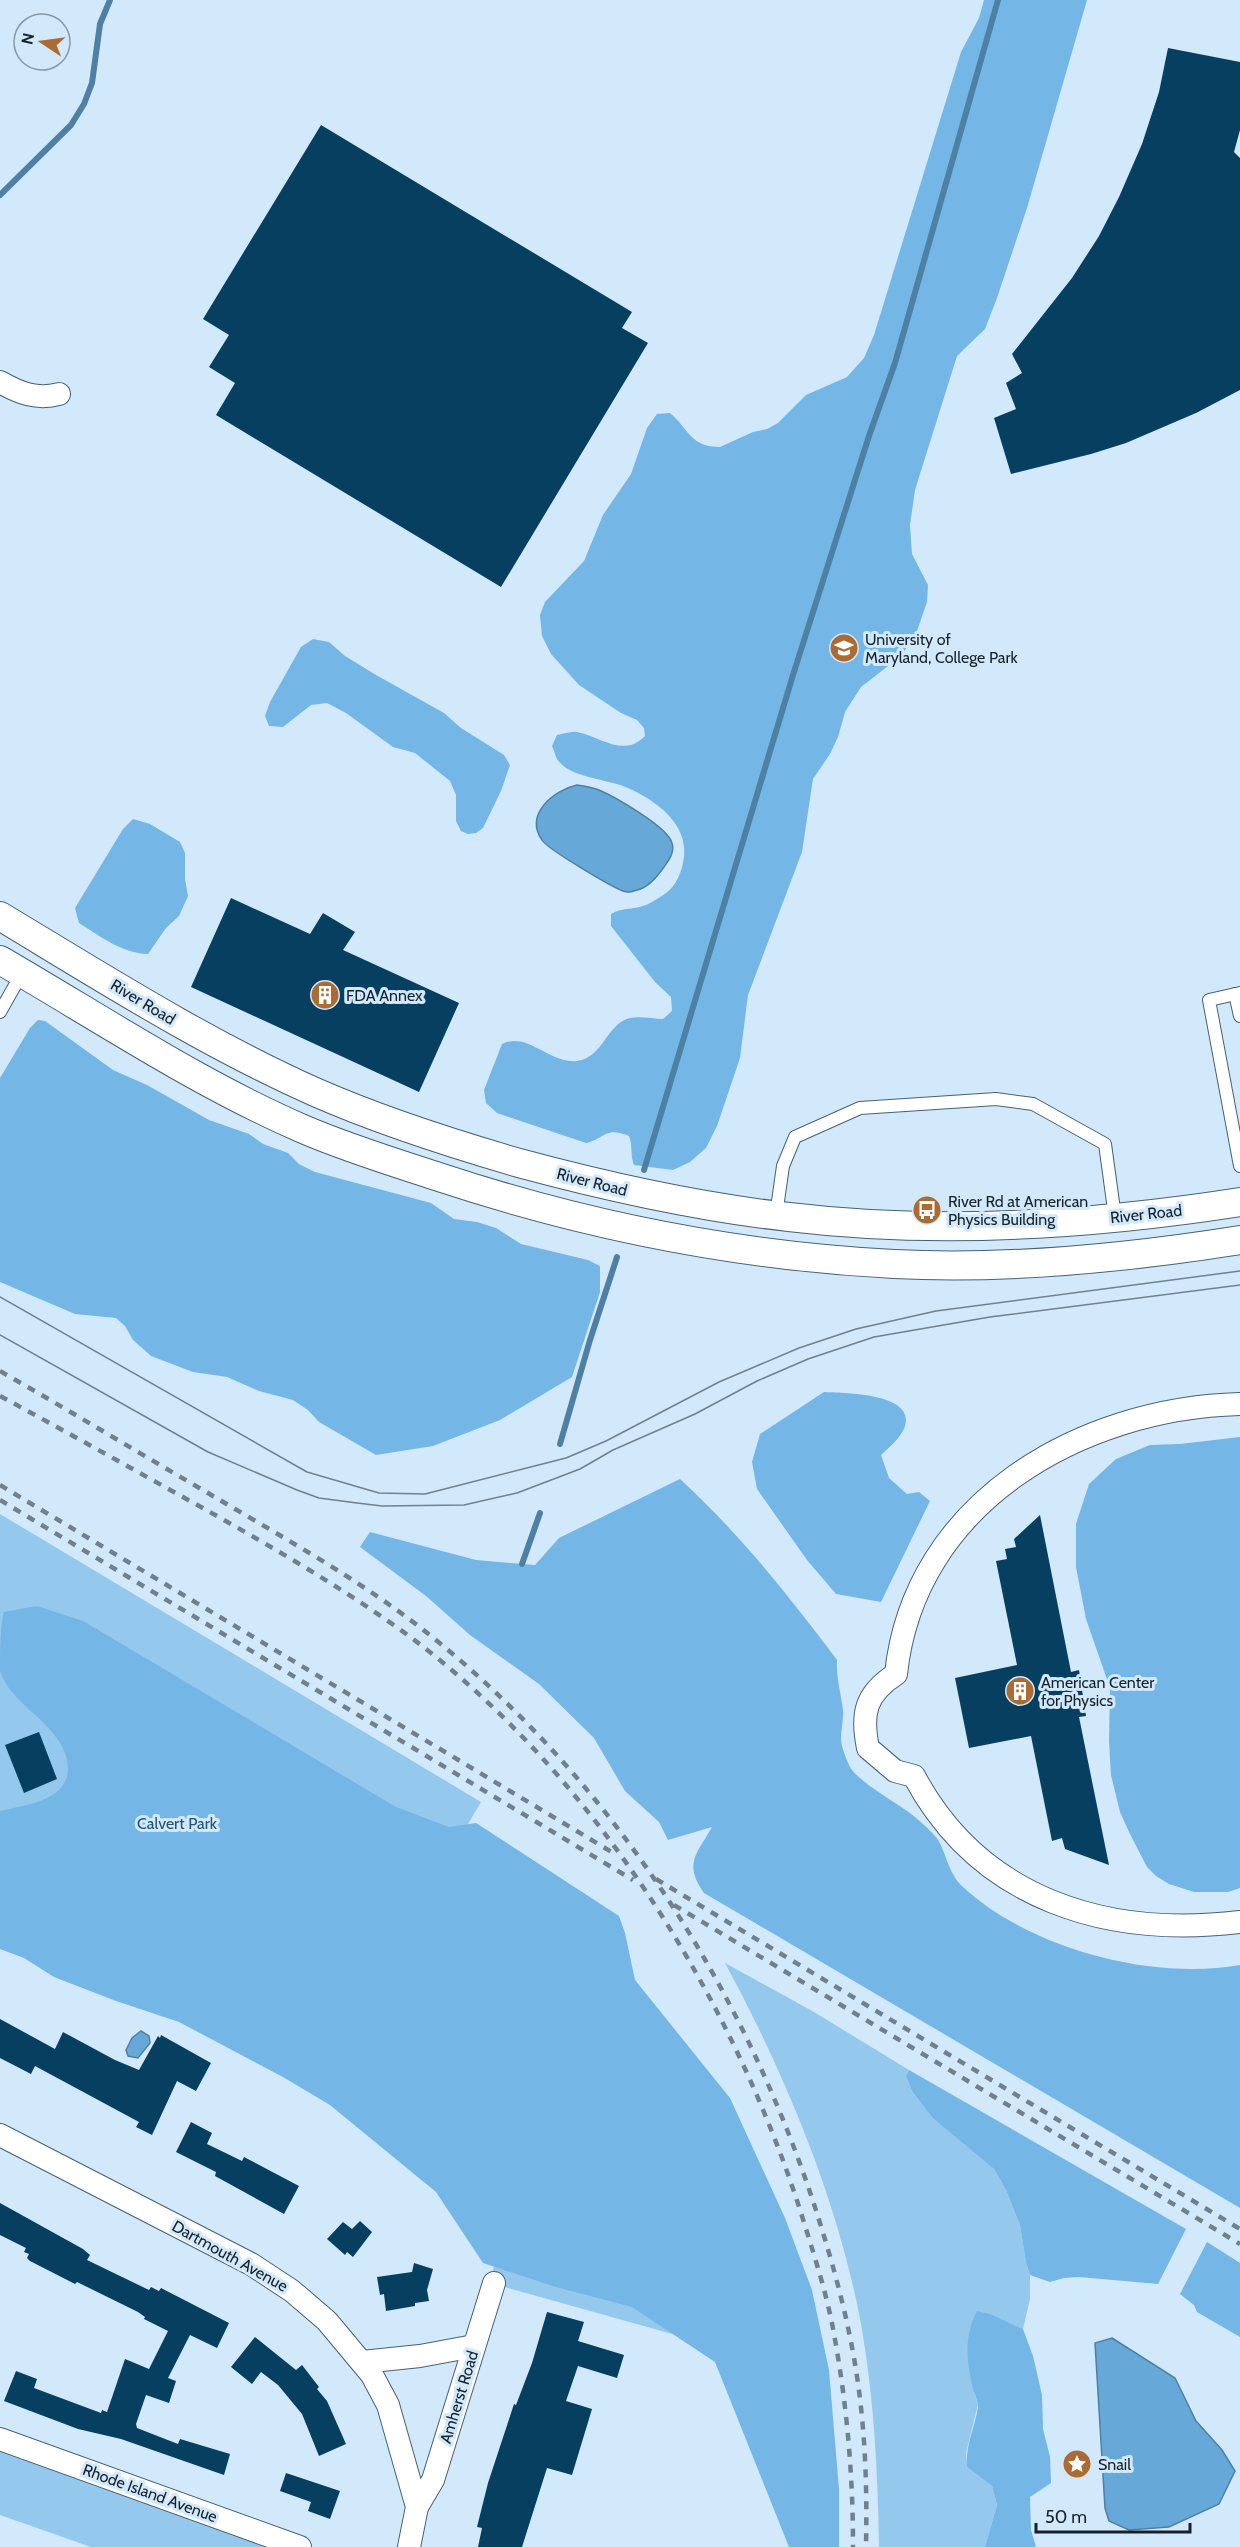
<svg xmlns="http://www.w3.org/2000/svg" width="1240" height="2547" font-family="Cabin,sans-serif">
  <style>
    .green { fill: #95c8ed }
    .forest { fill: #74b6e6 }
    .water { fill: #66a9d8; stroke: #4e80a4; stroke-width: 1.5 }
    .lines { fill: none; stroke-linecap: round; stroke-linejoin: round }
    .stream { stroke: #4e80a4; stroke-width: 6 }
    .building { fill: #063f5f }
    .service-casing { stroke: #476174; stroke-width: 14 }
    .minor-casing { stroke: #476174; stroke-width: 24 }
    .tertiary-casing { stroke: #476174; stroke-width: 30 }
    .service { stroke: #fff; stroke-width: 12 }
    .minor { stroke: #fff; stroke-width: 22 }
    .tertiary { stroke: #fff; stroke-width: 28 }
    .tram { stroke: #70808d; stroke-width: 1.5 }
    .rail { stroke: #70808d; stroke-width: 4.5; stroke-dasharray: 8 8; stroke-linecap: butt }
    .labels { text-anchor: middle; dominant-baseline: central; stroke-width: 6; stroke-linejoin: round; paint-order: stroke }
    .poi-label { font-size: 16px; fill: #162129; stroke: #d2e9fb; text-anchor: start }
    .street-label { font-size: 16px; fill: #162129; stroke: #d2e9fb }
    .park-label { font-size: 16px; fill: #235475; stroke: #d2e9fb }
  </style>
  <rect width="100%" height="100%" fill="#d2e9fb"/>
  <g class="green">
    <path d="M0,1514L481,1802L398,1942L701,2342L490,2283L505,2218L332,2090L0,1934Z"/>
    <path d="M725,1963L814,2012L909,2070L906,2076L912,2091L923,2104L994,2169L1006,2190L1020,2225L1026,2263L1030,2275V2299L1023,2329L993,2315L973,2388L978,2404L966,2453L967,2467L992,2486L997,2505L985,2547H879C878,2473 874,2397 861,2324C838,2200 785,2074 725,1963Z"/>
    <path d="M0,2439L300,2547H91L0,2515Z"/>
  </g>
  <g class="forest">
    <path d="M984,0H1087L1027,208L997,298L985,329L957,356L915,490L910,525L912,554L928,585L927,602L916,634L901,656L861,687L845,712L838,737L830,754L813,779L802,852L748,995L740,1058L717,1126L706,1148L690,1162L673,1170L634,1165C630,1155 633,1146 629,1136C605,1126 606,1138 586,1143L497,1113L486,1103L484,1090L502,1044C528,1031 549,1064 577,1061C603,1058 607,1023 630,1018C640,1016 653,1019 663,1019L672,1011L671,997L655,982L611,926V914C623,907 634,910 646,905C653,902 660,897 666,893C677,885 682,871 684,857C688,823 655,800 628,788C608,779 569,778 557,759C555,755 554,750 552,746L557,735C564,734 571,731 577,732C601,737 624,758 645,736L644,728L637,720L621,713L579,685L551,654L542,636L540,615L545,602L584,561L603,515L631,474L647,428L657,414L670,413C689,429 690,447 720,447L753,432L767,429L778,423L806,395L847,377L864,358L874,335L961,52L979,18Z"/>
    <path d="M313,639L329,642L345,656L376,675L444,713L461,728L504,755L510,765L501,791L483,828L476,833L468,834L461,831L456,821V795L450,781L415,753L393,747L346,713L327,703L311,705L283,727L269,726L265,716L270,702L301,647Z"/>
    <path d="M133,819L150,824L180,842L185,853V879L188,896L179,916L166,928L148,954C122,953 101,937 79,923L75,908L123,829Z"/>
    <path d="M38,1020L45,1021L113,1070L147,1085L209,1120L249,1134L263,1144L288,1153L299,1164L315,1172L431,1203L454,1219L477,1222L496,1228L521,1244L588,1260L600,1266V1292L572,1377L500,1420L433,1446L376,1455L319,1422L308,1410L293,1400L259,1391L227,1377L193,1372L151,1356L133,1340L125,1326L116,1318L75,1314L0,1282V1078L30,1028Z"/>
    <path d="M824,1392C844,1393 915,1393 905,1426C902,1437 889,1447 881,1455L889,1478L907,1494L919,1492L930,1501L881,1602L836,1594L807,1560L757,1489L752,1462L760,1434Z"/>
    <path d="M1240,1437V1888L1228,1892H1194L1169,1884L1156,1876L1147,1867L1130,1834L1120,1812L1111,1775L1109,1741L1110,1688L1086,1619L1076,1567V1524L1089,1484L1116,1459L1150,1445L1180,1444Z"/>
    <path d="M680,1479C740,1534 789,1596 837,1660C836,1678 841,1693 843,1710C844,1722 839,1735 842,1746C844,1753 847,1761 850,1767C858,1782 901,1805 915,1817C922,1823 929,1829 935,1836C945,1846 947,1873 963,1887C1029,1948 1151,1981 1240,1965V2208L704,1893C683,1863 697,1854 712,1827L668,1840L659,1822L625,1791L594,1738L539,1684L470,1635L426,1596L360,1547L370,1532L476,1560L535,1565L559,1538Z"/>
    <path d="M37,1606L83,1621L396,1807L449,1827L476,1823L619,1916L625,1933L635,1980L730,2098L785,2218L812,2290L829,2370L839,2489V2547H789L715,2362L632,2307L556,2287L483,2263L436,2192L330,2105L283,2077L179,2022L116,2001L54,1977L24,1958L0,1949V1811C25,1805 68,1801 68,1768C67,1726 11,1707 0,1671C0,1660 0,1623 4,1612Z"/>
    <path d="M909,2070L1186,2229L1158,2284L1079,2277L1064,2278L1050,2282L1030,2275L1026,2263L1020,2225L1006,2190L994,2169L933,2118L912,2091L906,2076Z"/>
    <path d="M1207,2242L1240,2263V2337L1197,2312L1194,2305L1180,2294Z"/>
    <path d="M977,2311L993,2315L1023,2329L1033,2356L1042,2395L1043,2429L1050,2457L1051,2483L1030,2497L1031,2530L1036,2547H985L997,2505L992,2486L967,2467C965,2446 975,2427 978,2407C978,2400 975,2395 973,2389C966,2361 964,2336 977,2311Z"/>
  </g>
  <g class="water">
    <path d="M577,785C584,786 592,787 599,790C615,797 668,827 672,843C675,852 669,860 664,867C657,877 648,888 637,890C631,892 628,893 623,891C612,887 547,849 542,840C524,814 554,790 577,785Z"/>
    <path d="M141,2031L149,2036L150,2043L138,2058L128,2056L126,2050L132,2038Z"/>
    <path d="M1112,2338L1175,2378L1196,2421L1222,2450L1235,2471L1219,2504L1169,2527L1129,2530L1109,2521L1105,2508L1095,2343Z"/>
  </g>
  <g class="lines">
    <g class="stream">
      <path d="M0,195L71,125L84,104L92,83L100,24L110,0"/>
      <path d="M644,1170L793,675L869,436L895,363L998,0"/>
      <path d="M560,1444L590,1340L617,1257"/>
      <path d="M522,1564L540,1513"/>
    </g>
  </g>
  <g class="building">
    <path d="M1168,48L1240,62V130L1234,152L1240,158V390L1196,413L1126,443L1091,454L1011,474L994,418L1016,409L1006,383L1022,373L1012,354L1072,278L1099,236L1119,197L1142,144L1159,92Z"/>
    <path d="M321,125L632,312L622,328L648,343L501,587L216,415L235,383L209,367L229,335L203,319Z"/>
    <path d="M231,898L310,934L323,913L355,932L343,950L459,1003L419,1092L191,987Z"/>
    <path d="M1040,1515L1071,1672L1079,1670L1086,1716L1079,1717L1109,1865L1065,1849L1062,1838L1052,1841L1031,1736L969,1748L955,1678L1017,1665L996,1561L1007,1559L1005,1549L1016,1547L1014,1539Z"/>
    <path d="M39,1732L57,1779L24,1793L5,1745Z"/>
    <path d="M0,2019L55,2049L63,2032L115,2060L139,2070L158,2036L160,2038L161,2035L211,2063L196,2091L177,2081L152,2135L136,2127L139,2122L35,2066L31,2074L0,2058Z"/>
    <path d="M191,2122L212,2133L207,2144L242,2161L244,2157L299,2186L284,2214L215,2176L216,2172L176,2152Z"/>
    <path d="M0,2203L83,2249L90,2255L87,2260L149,2290L151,2287L159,2291L161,2288L229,2323L217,2348L190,2335L168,2378L176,2381L169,2403L146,2395L136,2424L137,2428L178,2444L180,2439L230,2454L224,2475L121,2439L78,2429L4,2401L16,2371L37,2379L34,2388L101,2413L102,2410L107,2412L125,2359L149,2369L168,2331L144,2319L145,2317L138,2312L77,2282L75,2284L30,2261L27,2258L29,2254L24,2252L26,2248L0,2235Z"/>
    <path d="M360,2221L372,2232L353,2257L347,2252L345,2255L327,2239L343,2222L352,2229Z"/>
    <path d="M414,2263L433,2269L427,2290L429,2301L415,2303V2306L386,2311L384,2294L380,2295L377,2277L412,2272Z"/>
    <path d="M547,2312L584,2322L578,2341L624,2355L617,2378L578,2366L566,2401L592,2409L572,2475L547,2468L522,2547H478L482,2528L477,2527L488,2483L514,2404L516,2405L532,2363Z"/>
    <path d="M255,2337L296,2370L302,2365L319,2387L317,2389L327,2401L346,2444L319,2456L302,2414L278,2385L261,2372L252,2384L231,2367Z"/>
    <path d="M286,2473L340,2491L330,2519L308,2511L311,2502L280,2491Z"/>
  </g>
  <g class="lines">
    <g class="service-casing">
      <g id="service">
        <path d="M1240,993L1209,1000L1240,1166"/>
        <path d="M1235,994L1240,1016"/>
        <path d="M0,1012L22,973"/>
        <path d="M776,1215L783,1166L795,1137L860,1108L996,1099L1033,1104L1105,1144L1115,1217"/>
      </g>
    </g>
    <g class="minor-casing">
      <g id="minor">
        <path d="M0,382C19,393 37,400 59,394"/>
        <path d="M1240,1404C1081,1408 914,1502 896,1674C865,1694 861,1714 868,1748L895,1771L914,1776C980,1900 1107,1938 1240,1922"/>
        <path d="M0,2135L251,2264L292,2291L327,2321L372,2375L388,2405L417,2507L409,2547"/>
        <path d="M362,2362L420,2356L474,2346"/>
        <path d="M0,2439L300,2547"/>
        <path d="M417,2507L433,2480L494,2283"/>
      </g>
    </g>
    <g class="tertiary-casing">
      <g id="tertiary">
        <path d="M0,916C103,978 205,1043 315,1092C381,1121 450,1143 519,1163C608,1187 697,1207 789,1217C938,1235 1092,1225 1240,1202"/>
        <path d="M0,960C100,1018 197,1083 303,1129C347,1148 393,1162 439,1177C587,1226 738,1256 894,1264C1009,1270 1126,1258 1240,1240"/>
      </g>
    </g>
    <use href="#service" class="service"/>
    <use href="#minor" class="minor"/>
    <use href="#tertiary" class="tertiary"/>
    <g class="tram">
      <path d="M0,1297L307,1472L379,1493L425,1494L566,1458L606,1441L719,1382L799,1348L856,1329L936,1311L1240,1271"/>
      <path d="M0,1335L208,1452L297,1490L319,1498L357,1503L382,1506L464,1505L517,1493L580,1469L613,1450L695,1414L757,1381L808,1359L874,1337L990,1317L1240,1285"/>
    </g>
    <g class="rail">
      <path d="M0,1371C70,1411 139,1453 208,1493C282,1537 364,1582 431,1636C610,1780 738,1979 811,2195C833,2262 852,2330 860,2399C866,2449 867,2497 866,2547"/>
      <path d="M0,1396C67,1432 134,1470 201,1507C272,1547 343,1588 409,1636C594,1774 733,1998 802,2216C814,2255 827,2294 834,2334C847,2405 853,2475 853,2547"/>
      <path d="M0,1485L615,1854"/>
      <path d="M0,1500L633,1880"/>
      <path d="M656,1879L1240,2229"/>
      <path d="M674,1905L1240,2244"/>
    </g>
  </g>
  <defs>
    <g id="university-disc" transform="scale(1.5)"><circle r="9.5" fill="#aa6c32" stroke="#d2e9fb"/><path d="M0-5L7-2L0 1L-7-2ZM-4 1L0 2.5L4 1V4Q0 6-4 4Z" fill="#fff"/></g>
    <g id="building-disc" transform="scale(1.5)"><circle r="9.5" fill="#aa6c32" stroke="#d2e9fb"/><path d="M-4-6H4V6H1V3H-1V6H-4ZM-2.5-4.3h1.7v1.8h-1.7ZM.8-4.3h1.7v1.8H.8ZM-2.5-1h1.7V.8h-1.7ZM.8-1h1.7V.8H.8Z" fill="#fff"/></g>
    <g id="bus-disc" transform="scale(1.5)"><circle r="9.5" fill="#aa6c32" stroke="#d2e9fb"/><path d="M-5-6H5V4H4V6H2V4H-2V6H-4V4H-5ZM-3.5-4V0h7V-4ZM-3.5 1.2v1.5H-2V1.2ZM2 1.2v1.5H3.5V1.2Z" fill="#fff"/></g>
    <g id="sight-disc" transform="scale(1.5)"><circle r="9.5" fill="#aa6c32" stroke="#d2e9fb"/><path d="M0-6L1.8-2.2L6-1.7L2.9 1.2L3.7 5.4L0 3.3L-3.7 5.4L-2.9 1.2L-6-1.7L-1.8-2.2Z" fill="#fff"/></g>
  </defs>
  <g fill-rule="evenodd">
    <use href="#university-disc" x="844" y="648"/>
    <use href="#building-disc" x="325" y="995"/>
    <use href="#bus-disc" x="927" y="1210"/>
    <use href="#building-disc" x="1020" y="1691"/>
    <use href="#sight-disc" x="1077" y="2464"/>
  </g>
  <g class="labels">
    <g class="poi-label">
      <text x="865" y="639">University of<tspan x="865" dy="18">Maryland, College Park</tspan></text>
      <text x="346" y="995">FDA Annex</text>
      <text x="948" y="1201">River Rd at American<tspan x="948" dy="18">Physics Building</tspan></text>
      <text x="1041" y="1682">American Center<tspan x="1041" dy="18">for Physics</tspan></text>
      <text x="1098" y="2464">Snail</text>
    </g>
    <g class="street-label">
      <text transform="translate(143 1002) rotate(31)">River Road</text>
      <text transform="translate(592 1182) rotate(14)">River Road</text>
      <text transform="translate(1146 1214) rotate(-6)">River Road</text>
      <text transform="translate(230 2256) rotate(29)">Dartmouth Avenue</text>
      <text transform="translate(459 2397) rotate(-73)">Amherst Road</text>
      <text transform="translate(150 2493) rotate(20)">Rhode Island Avenue</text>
    </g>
    <g class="park-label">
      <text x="177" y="1823">Calvert Park</text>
    </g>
  </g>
  <g transform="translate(42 42) rotate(283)"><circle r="28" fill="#d2e9fb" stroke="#8799a7" stroke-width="1.5"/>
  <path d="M0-4.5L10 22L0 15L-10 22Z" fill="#aa6c32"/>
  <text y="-9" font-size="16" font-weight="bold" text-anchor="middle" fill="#162129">N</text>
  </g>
  <path d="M1036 2523v9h154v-9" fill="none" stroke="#162129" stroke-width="3"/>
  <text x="1045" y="2523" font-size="18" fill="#162129" stroke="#d2e9fb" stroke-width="4.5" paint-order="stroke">50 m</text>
</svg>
